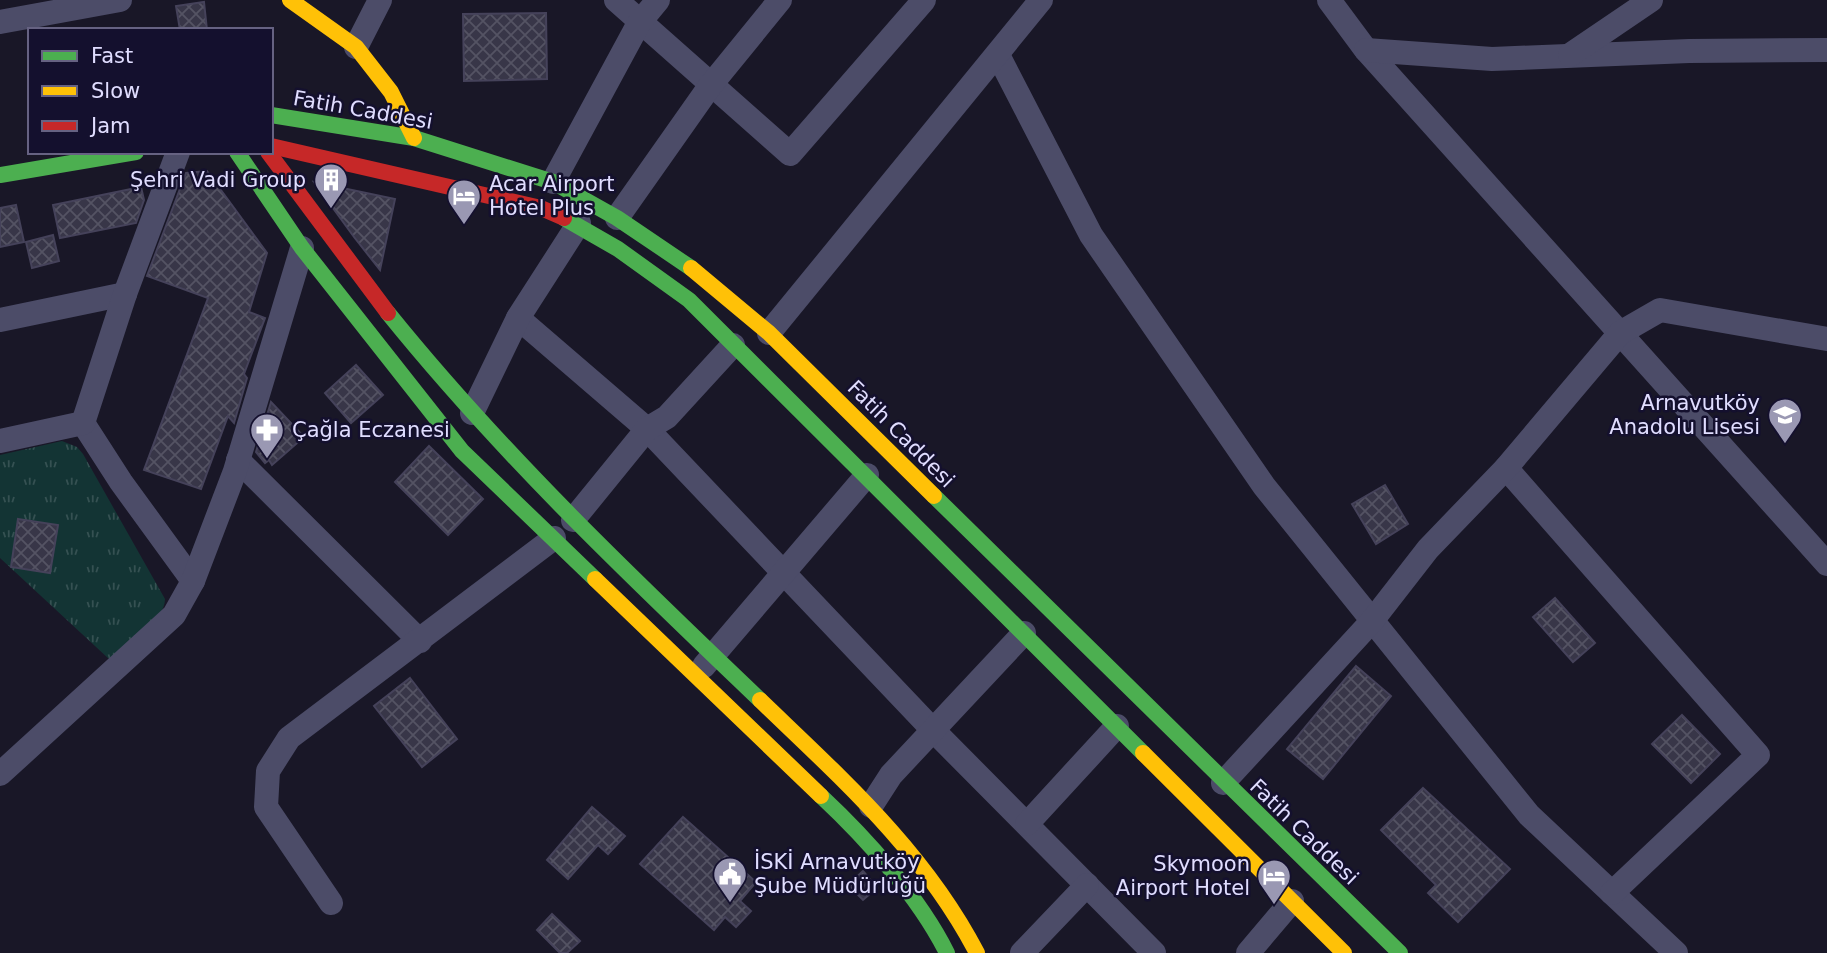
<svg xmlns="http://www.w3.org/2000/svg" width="1827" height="953" font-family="'DejaVu Sans',sans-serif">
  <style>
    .grass { fill: url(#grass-tufts) }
    .building { fill: url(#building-cross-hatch); stroke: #45425a; stroke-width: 2 }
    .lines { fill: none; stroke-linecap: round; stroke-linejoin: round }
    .street { stroke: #4c4c68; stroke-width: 24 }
    .fast { stroke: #4caf50; stroke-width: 16 }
    .slow { stroke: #ffc107; stroke-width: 16 }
    .jam { stroke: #c62828; stroke-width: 16 }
    .labels { text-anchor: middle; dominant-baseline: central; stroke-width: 5; stroke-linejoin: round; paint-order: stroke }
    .street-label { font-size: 21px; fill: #e0ddff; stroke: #14102e }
    .poi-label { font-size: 21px; fill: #e0ddff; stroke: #14102e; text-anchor: end }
  </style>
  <defs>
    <pattern id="grass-tufts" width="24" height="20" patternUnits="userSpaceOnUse" patternTransform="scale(1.75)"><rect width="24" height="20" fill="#133434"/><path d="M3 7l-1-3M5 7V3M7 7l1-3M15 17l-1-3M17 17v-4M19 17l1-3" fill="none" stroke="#355152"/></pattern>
    <pattern id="building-cross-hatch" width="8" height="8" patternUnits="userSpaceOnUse" patternTransform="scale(1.75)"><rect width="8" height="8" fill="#383648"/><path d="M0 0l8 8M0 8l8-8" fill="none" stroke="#545363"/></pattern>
  </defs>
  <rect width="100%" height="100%" fill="#191727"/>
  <path class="grass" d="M62,441L77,447L83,454L165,599C165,622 125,645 109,659L0,558V455Z"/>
  <g class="building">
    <path d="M204,2L207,30H180L176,6Z"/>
    <path d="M546,13L547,79L464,81L463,14Z"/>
    <path d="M207,171L267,253L249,312L265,318L244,374L247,378L234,423L228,416L201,489L144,470L208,298L147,276L186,173Z"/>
    <path d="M314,182L395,199L380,270L354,237Z"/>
    <path d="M141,187L144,200L136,223L60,238L53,205Z"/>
    <path d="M16,205L24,242L0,247V208Z"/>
    <path d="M53,235L59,261L32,268L26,242Z"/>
    <path d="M356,365L383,395L351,423L325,393Z"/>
    <path d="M271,402L304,437L272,465L269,460L265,463L256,452Z"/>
    <path d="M429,446L483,499L448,535L395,482Z"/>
    <path d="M1385,485L1408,524L1376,544L1352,504Z"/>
    <path d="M18,519L58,525L50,573L11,567Z"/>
    <path d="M1555,598L1595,643L1573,662L1533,617Z"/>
    <path d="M1356,666L1391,696L1323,779L1287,749Z"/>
    <path d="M410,678L457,739L422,767L374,706Z"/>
    <path d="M1682,715L1720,754L1691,783L1652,744Z"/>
    <path d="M1423,788L1510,869L1458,922L1428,893L1436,885L1381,830Z"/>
    <path d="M592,807L625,836L608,854L598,845L568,879L547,860Z"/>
    <path d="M683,817L756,882L740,901L751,911L736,927L725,917L714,930L640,864Z"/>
    <path d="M863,871L877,888L863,900L848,885Z"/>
    <path d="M552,914L580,941L567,953H560L537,930Z"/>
  </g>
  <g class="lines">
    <g class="street">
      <path d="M616,0L790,154L924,0"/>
      <path d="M1329,0L1366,50L1827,564"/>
      <path d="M0,22L120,0"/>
      <path d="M356,47L380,0"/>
      <path d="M1366,50L1492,59L1689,51L1827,50"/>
      <path d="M998,55L1091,235L1264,486L1529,815L1676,953"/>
      <path d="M1570,55L1651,0"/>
      <path d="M553,182L639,23L658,0"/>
      <path d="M617,218L710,86L780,0"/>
      <path d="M518,318L647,429L932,729L1154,953"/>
      <path d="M0,320L125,294"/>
      <path d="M769,333L1041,0"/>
      <path d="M472,413L518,318L579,223"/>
      <path d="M83,423L121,482L193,581"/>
      <path d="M0,441L83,423L125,294L178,152"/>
      <path d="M238,460L420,641"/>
      <path d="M1506,468L1758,755L1612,893"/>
      <path d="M573,520L647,429L667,417L733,345"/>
      <path d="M704,666L867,475"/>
      <path d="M0,774L174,615L193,581L235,471L302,248"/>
      <path d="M1223,783L1372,621L1428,549L1506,468L1620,333L1660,310L1827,339"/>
      <path d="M871,806L891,775L1024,633"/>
      <path d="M1027,824L1117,726"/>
      <path d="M331,903L266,807L268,771L289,738L554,538"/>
      <path d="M1022,953L1087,885"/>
      <path d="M1248,953L1292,901"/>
    </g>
    <g class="fast">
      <path d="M271,115L414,138L553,182L617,218L691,268"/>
      <path d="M237,152L302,248L462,451L595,579"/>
      <path d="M0,175L136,152"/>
      <path d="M564,218L618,249L689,300L1143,753"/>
      <path d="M388,313C501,453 630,576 760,700"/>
      <path d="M934,496L1400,953"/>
      <path d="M821,796C867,839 919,897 947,953"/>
    </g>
    <g class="slow">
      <path d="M290,0L356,47L391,92L414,138"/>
      <path d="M691,268L769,333L934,496"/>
      <path d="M595,579L821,796"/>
      <path d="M760,700C841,778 924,851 977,953"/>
      <path d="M1143,753L1344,953"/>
    </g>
    <g class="jam">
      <path d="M271,146L541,208L564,218"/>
      <path d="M268,152L388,313"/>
    </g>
  </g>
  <defs>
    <g id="building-pin" transform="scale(1.75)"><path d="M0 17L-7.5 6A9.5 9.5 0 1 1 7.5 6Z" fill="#9a98b3" stroke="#14102e"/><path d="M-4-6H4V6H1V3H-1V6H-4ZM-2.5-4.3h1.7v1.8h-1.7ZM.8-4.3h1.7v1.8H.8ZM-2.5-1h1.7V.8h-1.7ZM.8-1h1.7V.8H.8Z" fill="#fff"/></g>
    <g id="hotel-pin" transform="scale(1.75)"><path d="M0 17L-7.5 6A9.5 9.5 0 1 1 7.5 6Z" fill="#9a98b3" stroke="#14102e"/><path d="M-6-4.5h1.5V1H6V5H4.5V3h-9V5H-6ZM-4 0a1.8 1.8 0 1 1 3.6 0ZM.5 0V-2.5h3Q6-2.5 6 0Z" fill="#fff"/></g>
    <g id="school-pin" transform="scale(1.75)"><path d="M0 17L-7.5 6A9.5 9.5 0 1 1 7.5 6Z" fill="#9a98b3" stroke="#14102e"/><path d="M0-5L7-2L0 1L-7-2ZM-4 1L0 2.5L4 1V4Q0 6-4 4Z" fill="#fff"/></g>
    <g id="pharmacy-pin" transform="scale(1.75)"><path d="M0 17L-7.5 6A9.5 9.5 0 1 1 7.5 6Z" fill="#9a98b3" stroke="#14102e"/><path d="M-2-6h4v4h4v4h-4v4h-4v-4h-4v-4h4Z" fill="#fff"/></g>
    <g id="civic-pin" transform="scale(1.75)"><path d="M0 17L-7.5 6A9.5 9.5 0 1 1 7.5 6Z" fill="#9a98b3" stroke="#14102e"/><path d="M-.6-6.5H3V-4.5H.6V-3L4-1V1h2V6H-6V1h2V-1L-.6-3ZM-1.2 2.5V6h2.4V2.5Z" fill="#fff"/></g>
  </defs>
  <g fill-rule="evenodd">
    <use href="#building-pin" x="331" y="180"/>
    <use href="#hotel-pin" x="464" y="196"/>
    <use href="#school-pin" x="1785" y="415"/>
    <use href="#pharmacy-pin" x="267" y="430"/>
    <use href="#civic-pin" x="730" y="874"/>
    <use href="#hotel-pin" x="1274" y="876"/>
  </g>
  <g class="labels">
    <g class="street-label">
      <text transform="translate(363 110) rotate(10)">Fatih Caddesi</text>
      <text transform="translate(901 434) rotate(45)">Fatih Caddesi</text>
      <text transform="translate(1304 832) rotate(44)">Fatih Caddesi</text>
    </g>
    <g class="poi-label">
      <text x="306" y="180">Şehri Vadi Group</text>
      <text x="489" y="184" text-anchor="start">Acar Airport<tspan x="489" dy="24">Hotel Plus</tspan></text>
      <text x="1760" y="403">Arnavutköy<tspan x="1760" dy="24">Anadolu Lisesi</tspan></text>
      <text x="292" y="430" text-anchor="start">Çağla Eczanesi</text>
      <text x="754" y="862" text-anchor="start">İSKİ Arnavutköy<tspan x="754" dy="24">Şube Müdürlüğü</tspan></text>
      <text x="1250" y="864">Skymoon<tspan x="1250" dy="24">Airport Hotel</tspan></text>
    </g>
  </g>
  <rect x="28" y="28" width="245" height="126" fill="#14102e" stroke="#666282" stroke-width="2"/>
  <rect x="42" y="51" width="35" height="10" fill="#4caf50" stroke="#666282" stroke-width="2"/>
  <text x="91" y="63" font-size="21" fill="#e0ddff">Fast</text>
  <rect x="42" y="86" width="35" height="10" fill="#ffc107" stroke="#666282" stroke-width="2"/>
  <text x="91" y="98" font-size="21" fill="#e0ddff">Slow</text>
  <rect x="42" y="121" width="35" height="10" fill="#c62828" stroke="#666282" stroke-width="2"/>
  <text x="91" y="133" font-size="21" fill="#e0ddff">Jam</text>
</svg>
